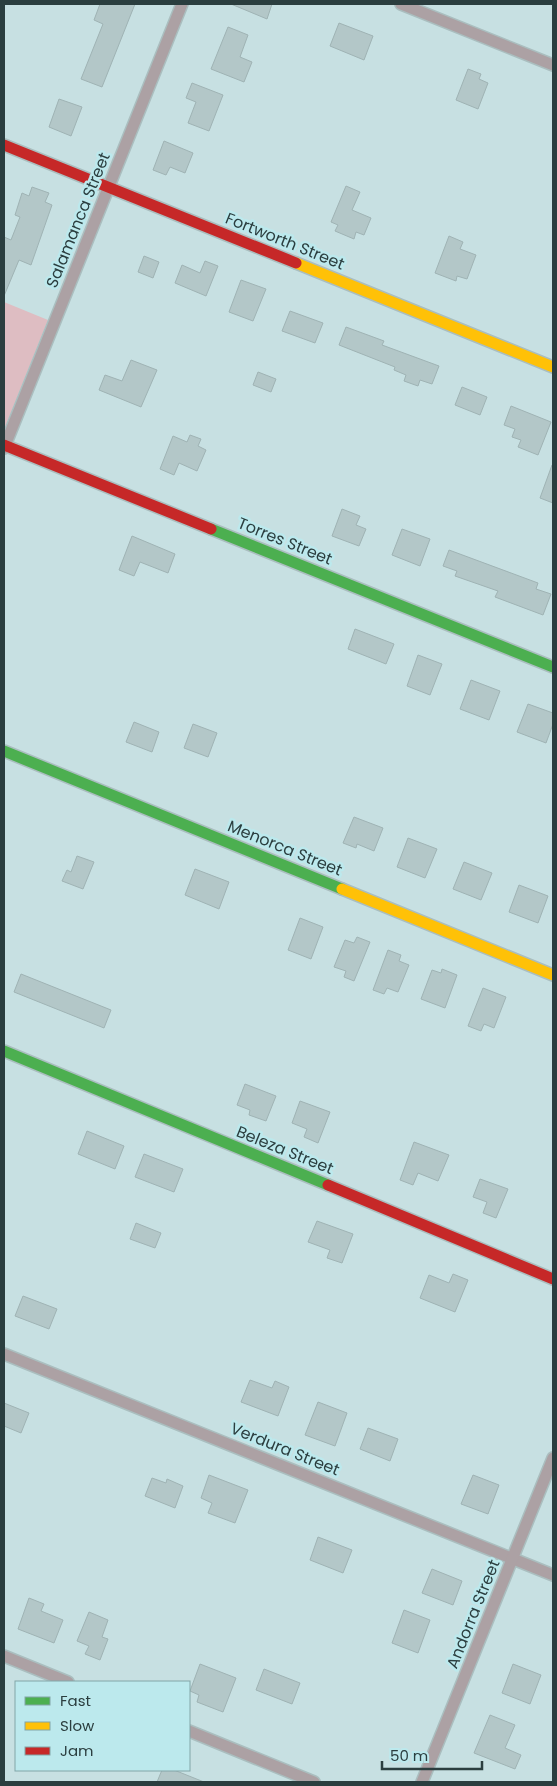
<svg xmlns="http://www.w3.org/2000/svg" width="557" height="1786" font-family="Poppins,sans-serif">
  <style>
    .green { fill: #debdc2 }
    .building { fill: #b3c7c8; stroke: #9fb3b4 }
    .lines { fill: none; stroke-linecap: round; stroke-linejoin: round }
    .street-casing { stroke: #aabebf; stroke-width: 14 }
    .fast-casing { stroke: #aabebf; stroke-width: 14 }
    .slow-casing { stroke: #aabebf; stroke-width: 14 }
    .jam-casing { stroke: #aabebf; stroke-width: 14 }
    .street { stroke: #aca1a4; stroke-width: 11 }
    .fast { stroke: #4caf50; stroke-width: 11 }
    .slow { stroke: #ffc107; stroke-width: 11 }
    .jam { stroke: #c62828; stroke-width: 11 }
    .labels { text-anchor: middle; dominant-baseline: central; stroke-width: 5; stroke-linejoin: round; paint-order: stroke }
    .street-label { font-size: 16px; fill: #2b3e3f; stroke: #bce9ed }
  </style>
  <rect width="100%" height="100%" fill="#c7e0e2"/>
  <path class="green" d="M4,302L48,320L4,430Z"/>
  <g class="building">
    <path d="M100,4H135L102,87L81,79L103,24L94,20Z"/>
    <path d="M231,4H272L267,19Z"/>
    <path d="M339,23L373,36L364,60L330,46Z"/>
    <path d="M228,27L248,35L240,57L252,62L244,82L211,69Z"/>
    <path d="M468,69L481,74L479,79L488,83L478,109L456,100Z"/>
    <path d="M192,83L223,95L209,131L188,123L196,102L186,98Z"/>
    <path d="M59,99L82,107L71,136L49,127Z"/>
    <path d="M164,141L193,153L185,173L170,167L166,175L153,170Z"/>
    <path d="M346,186L360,192L352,210L371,218L364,235L356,232L354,239L335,231L338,225L331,222Z"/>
    <path d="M32,187L49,193L45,202L52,205L31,265L19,260L4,296V237L11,240L20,217L15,215L22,193L29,196Z"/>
    <path d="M449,236L463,242L460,249L476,255L467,279L457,276L456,281L435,273Z"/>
    <path d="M144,256L159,262L153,278L138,272Z"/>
    <path d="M205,261L218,266L206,296L175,283L182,265L200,273Z"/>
    <path d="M241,280L266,289L253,321L229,312Z"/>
    <path d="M290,311L323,323L315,343L282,331Z"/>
    <path d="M346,327L384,341L382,345L439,366L432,384L420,380L418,386L404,381L406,375L394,370L395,367L339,345Z"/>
    <path d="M131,360L157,370L141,407L99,390L105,375L122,381Z"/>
    <path d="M258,372L276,379L271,392L253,385Z"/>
    <path d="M462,387L487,397L480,415L455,405Z"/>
    <path d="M511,406L551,422L538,455L518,447L521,440L512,437L515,429L504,425Z"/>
    <path d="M190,435L201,439L198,446L206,450L197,471L179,463L174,475L160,469L173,436L187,442Z"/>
    <path d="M552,465H553V503L540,498Z"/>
    <path d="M342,509L360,516L356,525L366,529L359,546L332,536Z"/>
    <path d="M402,529L430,539L420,566L392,555Z"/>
    <path d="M132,536L175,554L168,573L140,562L134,576L119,570Z"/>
    <path d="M449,550L538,583L536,589L551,594L543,615L495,597L498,591L455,576L457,571L443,566Z"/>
    <path d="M355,629L394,644L386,664L348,649Z"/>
    <path d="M418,655L442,664L430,695L407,686Z"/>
    <path d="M471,680L500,691L489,720L460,709Z"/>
    <path d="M528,704L553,713V724L546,743L517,732Z"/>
    <path d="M134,722L159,732L152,752L126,742Z"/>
    <path d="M193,724L217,733L208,757L184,748Z"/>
    <path d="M354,817L383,828L374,851L357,844L356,848L343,843Z"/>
    <path d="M408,838L437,849L425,878L397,867Z"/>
    <path d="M77,856L94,862L83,889L62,881L67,870L71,872Z"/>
    <path d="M464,862L492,873L481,900L453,889Z"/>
    <path d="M195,869L229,882L219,909L185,895Z"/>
    <path d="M519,885L548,896L538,923L509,912Z"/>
    <path d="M300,918L323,927L311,959L288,950Z"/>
    <path d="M357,937L370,942L354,981L344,977L346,971L334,967L345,940L354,943Z"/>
    <path d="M388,950L401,955L399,961L409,965L398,992L387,988L384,994L373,990Z"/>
    <path d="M442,969L457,975L445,1008L421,999L432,970L441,973Z"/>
    <path d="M21,974L111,1010L104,1028L14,992Z"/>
    <path d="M483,988L506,997L494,1028L484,1024L481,1031L468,1026Z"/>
    <path d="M245,1084L276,1096L266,1121L249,1115L250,1110L237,1105Z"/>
    <path d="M300,1101L330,1112L318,1143L304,1137L307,1129L292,1123Z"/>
    <path d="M87,1131L124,1146L115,1169L78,1154Z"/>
    <path d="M414,1142L449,1155L438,1181L418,1173L413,1185L400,1180Z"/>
    <path d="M144,1154L183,1169L174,1192L135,1177Z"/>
    <path d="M480,1179L508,1189L496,1218L483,1213L487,1202L473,1197Z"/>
    <path d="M317,1221L353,1234L342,1263L327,1258L330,1250L308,1242Z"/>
    <path d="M136,1223L161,1233L155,1248L130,1239Z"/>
    <path d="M453,1274L468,1280L455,1312L420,1298L429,1275L449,1283Z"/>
    <path d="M23,1296L57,1309L49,1329L15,1316Z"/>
    <path d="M250,1380L272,1388L275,1381L289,1387L278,1416L241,1402Z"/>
    <path d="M318,1402L347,1413L335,1446L305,1435Z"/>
    <path d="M4,1403L29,1413L21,1433L4,1426Z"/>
    <path d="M368,1428L398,1439L390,1461L360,1449Z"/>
    <path d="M209,1475L248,1490L235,1523L208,1513L212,1503L201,1498Z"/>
    <path d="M473,1475L499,1485L488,1514L461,1504Z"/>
    <path d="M152,1478L166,1483L167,1479L183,1486L175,1508L145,1496Z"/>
    <path d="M318,1537L352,1550L343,1573L310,1560Z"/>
    <path d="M432,1569L462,1581L453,1605L422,1593Z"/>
    <path d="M29,1598L44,1604L41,1611L63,1620L54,1643L18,1629Z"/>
    <path d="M404,1610L430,1620L418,1653L392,1643Z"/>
    <path d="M89,1612L108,1620L102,1637L108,1639L100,1660L85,1654L89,1646L77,1641Z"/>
    <path d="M200,1664L236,1678L223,1712L197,1702L199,1695L190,1691Z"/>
    <path d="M513,1664L541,1675L530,1704L502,1693Z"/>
    <path d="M264,1669L300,1683L292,1704L256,1690Z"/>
    <path d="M490,1715L515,1725L505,1748L521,1755L515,1769L474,1753Z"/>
    <path d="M162,1770H174L204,1782H157Z"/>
  </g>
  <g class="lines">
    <g class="street-casing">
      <g id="street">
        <path d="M401,4L553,65"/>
        <path d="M4,448L182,4"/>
        <path d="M4,1354L553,1575"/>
        <path d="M4,1656L68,1682"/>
        <path d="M189,1731L314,1782"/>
        <path d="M422,1782L553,1458"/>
      </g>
    </g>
    <g class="fast-casing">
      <g id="fast">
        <path d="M211,529L553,667"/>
        <path d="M4,751L342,889"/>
        <path d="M4,1051L328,1185"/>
      </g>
    </g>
    <g class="slow-casing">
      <g id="slow">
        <path d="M296,263L553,367"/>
        <path d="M342,889L553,975"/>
      </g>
    </g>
    <g class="jam-casing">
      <g id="jam">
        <path d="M4,145L296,263"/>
        <path d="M4,445L211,529"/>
        <path d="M328,1185L553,1279"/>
      </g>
    </g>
    <use href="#street" class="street"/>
    <use href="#fast" class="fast"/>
    <use href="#slow" class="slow"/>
    <use href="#jam" class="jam"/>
  </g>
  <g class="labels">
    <g class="street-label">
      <text transform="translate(78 220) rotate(-68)">Salamanca Street</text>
      <text transform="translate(285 241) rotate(22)">Fortworth Street</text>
      <text transform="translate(285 541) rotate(22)">Torres Street</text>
      <text transform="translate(285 848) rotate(22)">Menorca Street</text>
      <text transform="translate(285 1150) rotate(22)">Beleza Street</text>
      <text transform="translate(285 1449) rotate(22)">Verdura Street</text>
      <text transform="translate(473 1614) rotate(-68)">Andorra Street</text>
    </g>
  </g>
  <rect width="557" height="1786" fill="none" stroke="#2b3e3f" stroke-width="10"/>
  <rect x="15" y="1681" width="175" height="90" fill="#bce9ed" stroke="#82a5a7"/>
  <rect x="25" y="1697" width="25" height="8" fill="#4caf50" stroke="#82a5a7"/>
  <text x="60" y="1706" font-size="15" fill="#2b3e3f">Fast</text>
  <rect x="25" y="1722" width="25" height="8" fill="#ffc107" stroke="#82a5a7"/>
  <text x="60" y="1731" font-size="15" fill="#2b3e3f">Slow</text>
  <rect x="25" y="1747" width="25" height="8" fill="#c62828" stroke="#82a5a7"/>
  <text x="60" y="1756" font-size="15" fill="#2b3e3f">Jam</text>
  <path d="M382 1761v8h100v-8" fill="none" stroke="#2b3e3f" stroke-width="2.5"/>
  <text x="390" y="1761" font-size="15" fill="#2b3e3f" stroke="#bce9ed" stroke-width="4" paint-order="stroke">50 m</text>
</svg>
